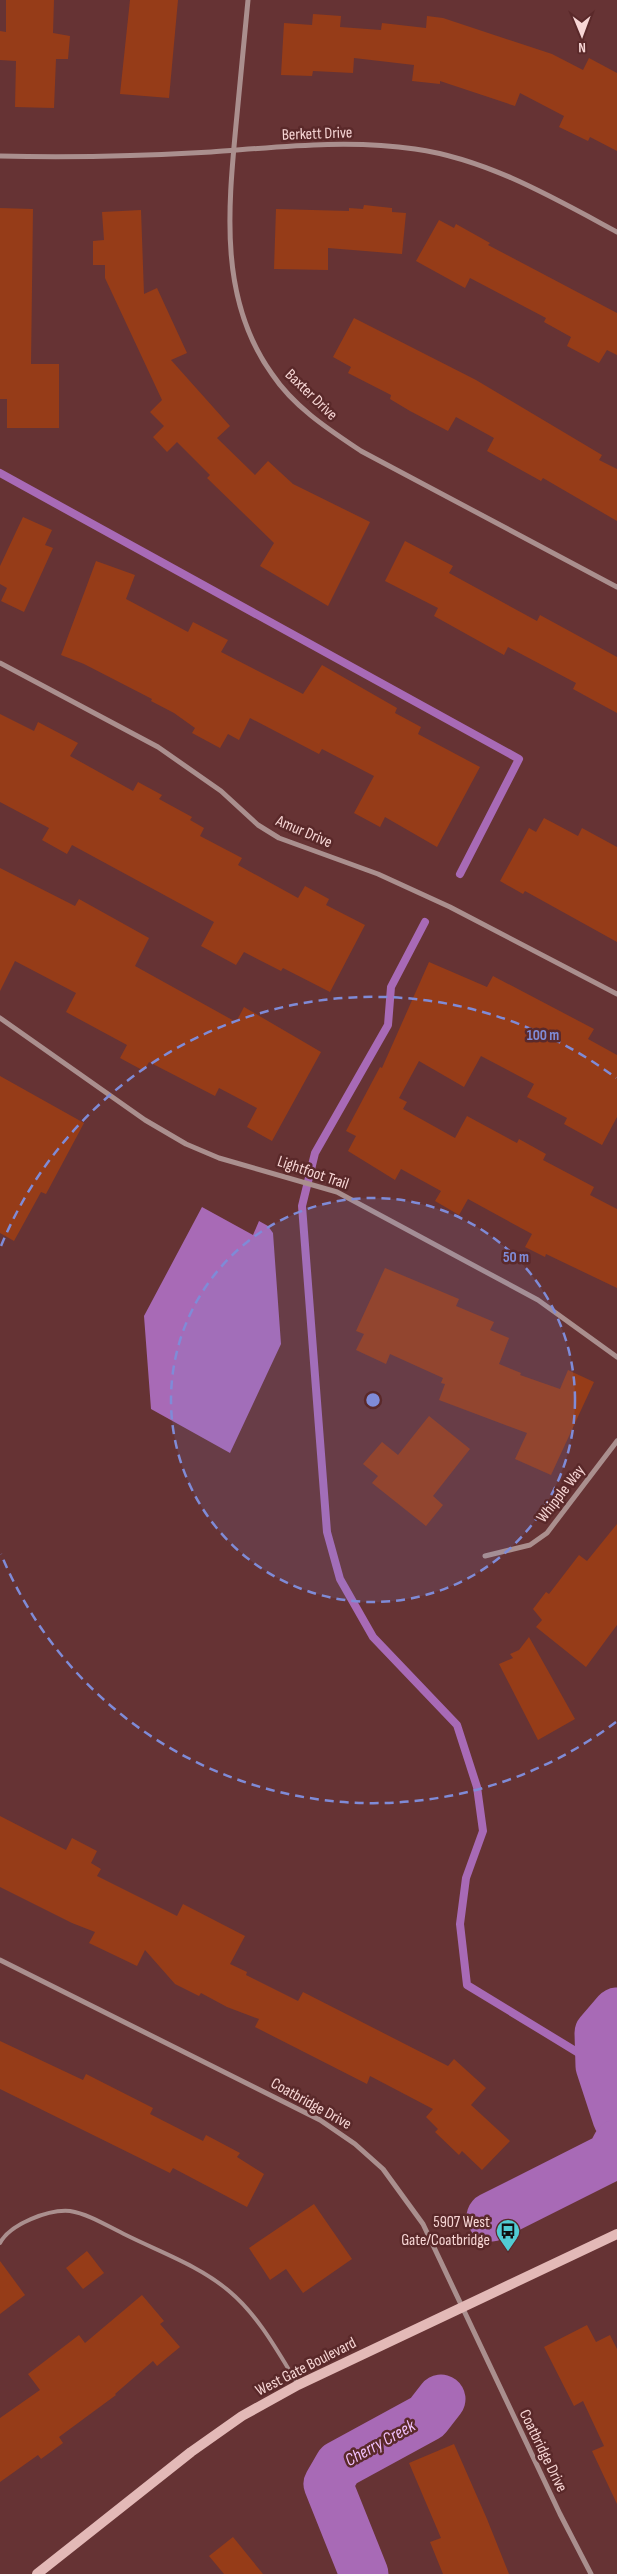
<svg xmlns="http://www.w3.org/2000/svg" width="617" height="2574" font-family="'Sofia Sans Condensed',sans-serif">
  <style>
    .water { fill: #a86ab6 }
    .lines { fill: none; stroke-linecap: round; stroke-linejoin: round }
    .stream { stroke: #a86ab6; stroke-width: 8 }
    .river { stroke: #a86ab6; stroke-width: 49 }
    .building { fill: #963c18 }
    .service { stroke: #aa8f8e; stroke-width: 4 }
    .minor { stroke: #aa8f8e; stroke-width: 5 }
    .secondary { stroke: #e3b9b7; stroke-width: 10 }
    .ring { fill: none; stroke: #7f8bd7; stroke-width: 2.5; stroke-dasharray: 9 6 }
    .labels { text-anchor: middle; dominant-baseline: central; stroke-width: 5; stroke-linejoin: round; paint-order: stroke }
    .street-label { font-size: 16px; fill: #f7d6d5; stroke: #5a292a }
    .poi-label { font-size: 16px; fill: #f7d6d5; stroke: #5a292a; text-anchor: end }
    .water-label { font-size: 18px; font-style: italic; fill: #f0bffb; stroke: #5a292a }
    .centre { fill: #7f8bd7; stroke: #5a292a; stroke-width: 2.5 }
    .ring-label { font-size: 15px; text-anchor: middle; font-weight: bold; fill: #7f8bd7; stroke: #5a292a; stroke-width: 5; stroke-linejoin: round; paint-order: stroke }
  </style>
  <rect width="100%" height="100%" fill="#663334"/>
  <path class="water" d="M202,1207L253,1235L259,1221L268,1226L273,1233L281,1344L230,1453L151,1409L144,1316Z"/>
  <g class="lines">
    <g class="stream">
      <path d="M0,473L519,759L460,874"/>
      <path d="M425,922L391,987L388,1025L315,1153L302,1206L327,1532L340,1579L373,1637L457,1725L477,1787L483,1831L466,1878L460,1924L467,1985L600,2066"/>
    </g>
    <g class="river">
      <path d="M617,2012L599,2033L600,2066L617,2118"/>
      <path d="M491,2217L610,2157L617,2144"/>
      <path d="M364,2574L328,2484L339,2465L427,2417L441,2399"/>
    </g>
  </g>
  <g class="building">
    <path d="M6,0H54L53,33L70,36L68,59H56L54,108L15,107L16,61L0,60V31L6,32Z"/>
    <path d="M130,0H178L169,98L120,94Z"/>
    <path d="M313,14L341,16L340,27L381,30L382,23L426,28L427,16L443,18L552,54L583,70L589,58L617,73V151L590,137L588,141L559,127L564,116L520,93L515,106L440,81V84L412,81L414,65L354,58L353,73L313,71L312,76L281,75L284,23L312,25Z"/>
    <path d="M364,205L392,208V212L406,213L402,254L328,248V270L274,269L276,209L349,211V208L363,209Z"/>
    <path d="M0,208L33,209L31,364H59V428H7V399H0Z"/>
    <path d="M141,210L144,294L157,288L187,353L171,360L230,426L217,438L255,475L268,461L293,484L370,522L328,606L260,566L274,543L207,478L210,475L177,442L167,452L153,437L164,426L150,412L162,400L105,278V265H93V241L104,240L102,212Z"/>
    <path d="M439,220L454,228L456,224L490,243L488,245L617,313V355L607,350L599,363L567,346L571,337L544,322L546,318L470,278L465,288L416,261Z"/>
    <path d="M354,318L476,380L602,455L599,460L617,469V521L543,478L541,481L487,451L494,438L456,417L448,431L410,411L390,399L391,395L348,373L351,367L333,357Z"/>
    <path d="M23,517L52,530L45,545L53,548L24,612L1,601L7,588L0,584V566Z"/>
    <path d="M405,541L453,566L449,573L537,621L540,615L617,657V713L573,689L576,683L508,647L504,655L434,616L438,608L385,581Z"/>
    <path d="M96,561L135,575L126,599L188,632L193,622L228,640L221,652L303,694L322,665L397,708L395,713L421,727L418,734L480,767L437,847L385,817L380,827L354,813L374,776L322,749L319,754L250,718L239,740L228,734L220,748L192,733L195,728L174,713L151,701L152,699L84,664L61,655Z"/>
    <path d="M0,714L34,731L38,722L78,743L70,756L133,791L138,782L162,795L159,799L192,817L190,820L204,828L200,836L242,858L238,865L298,898L305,886L329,899L326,905L365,925L330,992L283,968L281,971L244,952L236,965L201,946L214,922L72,845L67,854L42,840L49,828L0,802Z"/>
    <path d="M544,818L578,836L582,828L617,847V942L525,891L523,894L500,881L529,828L536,832Z"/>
    <path d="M0,868L75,906L79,899L149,938L135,966L236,1022L244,1007L321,1052L272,1141L247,1127L257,1108L219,1088L215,1096L149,1062L144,1071L120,1058L127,1045L66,1012L76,993L15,961L0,991Z"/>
    <path d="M429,962L487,987L493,976L594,1029L588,1039L617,1055V1117L602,1145L564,1124L567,1118L527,1097L534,1084L481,1056L464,1087L419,1061L399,1098L407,1102L403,1109L455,1138L467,1116L517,1143L519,1139L546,1154L543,1160L594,1187L590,1195L617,1209V1288L546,1254L545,1257L525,1247L532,1234L468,1199L459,1215L435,1201L441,1191L401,1169L395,1180L348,1151L356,1136L346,1131L380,1067L382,1068Z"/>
    <path d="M0,1076L84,1123L46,1194L41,1192L14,1241L0,1233Z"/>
    <path d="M385,1268L459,1299L456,1306L494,1322L490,1330L509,1338L499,1364L521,1373L520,1375L560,1389L568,1370L594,1382L551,1475L515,1459L527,1433L439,1400L445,1384L441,1383L443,1378L390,1354L386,1364L356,1350L364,1334L356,1331Z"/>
    <path d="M429,1416L470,1449L433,1496L443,1505L426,1526L372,1483L378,1476L363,1464L382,1442L398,1455Z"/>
    <path d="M617,1524V1625L586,1667L536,1627L542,1620L533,1609L546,1592L549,1594L579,1555L587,1561Z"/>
    <path d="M529,1637L575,1719L538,1740L499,1664L513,1658L510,1654L519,1650Z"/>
    <path d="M0,1816L66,1850L72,1838L97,1851L91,1863L101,1869L97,1876L177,1916L183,1904L245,1936L230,1964L247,1972L246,1975L298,2001L303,1992L448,2066L454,2059L486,2088L471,2105L510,2141L482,2170L462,2151L459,2155L435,2132L438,2129L426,2117L433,2109L370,2076L367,2084L255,2027L259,2019L227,2007L201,1993L199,1996L175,1984L145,1950L137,1966L89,1943L95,1932L72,1923L0,1887Z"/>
    <path d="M0,2041L83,2080L86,2074L153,2108L150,2114L203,2141L206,2135L240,2153L237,2157L264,2174L247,2207L173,2168L170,2173L0,2089Z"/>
    <path d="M314,2204L352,2259L303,2293L286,2269L270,2280L249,2248Z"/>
    <path d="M87,2251L104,2273L83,2289L66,2268Z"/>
    <path d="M0,2261L25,2295L0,2314Z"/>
    <path d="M142,2295L164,2321L160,2324L180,2347L157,2366L153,2361L115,2394L116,2395L59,2437L63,2443L41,2459L38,2455L0,2482V2418L40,2390L28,2374L79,2335L85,2343Z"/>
    <path d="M587,2325L596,2342L610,2335L617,2349V2504L592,2451L604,2446L583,2401L574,2406L544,2347Z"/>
    <path d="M454,2444L487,2519L509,2574H443L430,2542L441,2538L409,2463Z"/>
    <path d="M233,2537L263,2574H224L209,2556Z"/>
  </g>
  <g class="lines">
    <path class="service" d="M0,2243C10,2224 49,2209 70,2211C89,2214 109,2227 126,2235C160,2252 200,2266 229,2291C258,2315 278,2352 297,2383"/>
    <g class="minor">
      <path d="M248,0C244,42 240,83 236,125C228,210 219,300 272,374C294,407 328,429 361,451L617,587"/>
      <path d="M0,156C71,158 141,156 211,152C279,147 348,139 415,149C487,159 554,198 617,232"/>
      <path d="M0,663L158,747L221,791L258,825L279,838L378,874L450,907L617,994"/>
      <path d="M0,1018L145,1120L186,1144L219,1158L337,1192L538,1300L617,1357"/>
      <path d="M485,1556L530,1545L547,1533L617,1441"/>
      <path d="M0,1960L320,2120L355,2144L383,2169L423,2224L560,2514L591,2574"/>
    </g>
    <path class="secondary" d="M37,2574L191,2452L242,2416L298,2385L617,2234"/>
  </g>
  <circle cx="373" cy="1400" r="202" fill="#7f8bd7" fill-opacity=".12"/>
  <g class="ring">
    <circle cx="373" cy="1400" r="202"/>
    <path d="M616 1722A403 403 0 0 1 1 1554M1 1246A403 403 0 0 1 616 1078"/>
  </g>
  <defs>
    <g id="bus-pin" transform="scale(1.25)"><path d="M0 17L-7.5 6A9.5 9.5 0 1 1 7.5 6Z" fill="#51ccd3" stroke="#5a292a"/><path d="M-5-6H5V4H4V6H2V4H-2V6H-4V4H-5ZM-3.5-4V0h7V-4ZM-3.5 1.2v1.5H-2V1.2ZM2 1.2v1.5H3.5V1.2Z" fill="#111"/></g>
  </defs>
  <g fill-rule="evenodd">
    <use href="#bus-pin" x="508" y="2231"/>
  </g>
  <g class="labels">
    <g class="street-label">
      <text transform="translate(317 134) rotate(-2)">Berkett Drive</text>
      <text transform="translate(311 395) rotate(44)">Baxter Drive</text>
      <text transform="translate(304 832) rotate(23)">Amur Drive</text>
      <text transform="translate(313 1173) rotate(19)">Lightfoot Trail</text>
      <text transform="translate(561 1494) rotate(-52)">Whipple Way</text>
      <text transform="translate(311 2104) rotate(29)">Coatbridge Drive</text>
      <text transform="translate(306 2367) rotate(-27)">West Gate Boulevard</text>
      <text transform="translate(543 2451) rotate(64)">Coatbridge Drive</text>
    </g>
    <g class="poi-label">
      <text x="490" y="2222">5907 West<tspan x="490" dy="18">Gate/Coatbridge</tspan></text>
    </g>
    <g class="water-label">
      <text transform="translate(380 2443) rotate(-29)">Cherry Creek</text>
    </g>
  </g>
  <circle cx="373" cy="1400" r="8" class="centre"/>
  <g class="ring-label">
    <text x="543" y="1040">100 m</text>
    <text x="516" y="1262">50 m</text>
  </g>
  <g transform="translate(582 35) rotate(179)" stroke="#5a292a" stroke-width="4" paint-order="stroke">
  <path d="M0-4L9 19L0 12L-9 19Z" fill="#f7d6d5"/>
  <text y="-8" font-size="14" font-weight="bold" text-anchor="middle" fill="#f7d6d5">N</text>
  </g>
</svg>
